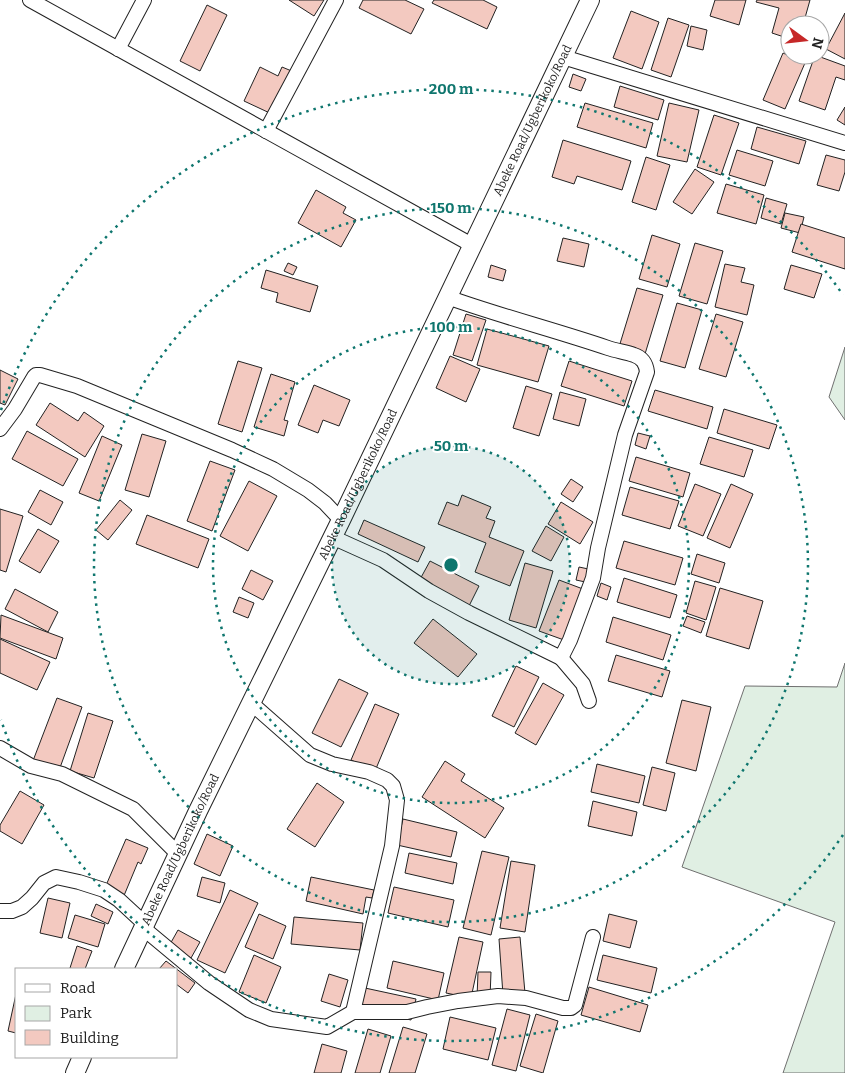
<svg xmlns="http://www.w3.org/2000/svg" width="845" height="1073" font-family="Bitter,serif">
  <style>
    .green { fill: #e0efe3; stroke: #6f6f6f }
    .building { fill: #f3c9c0; stroke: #222 }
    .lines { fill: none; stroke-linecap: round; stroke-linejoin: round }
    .minor-casing { stroke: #222; stroke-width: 16 }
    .tertiary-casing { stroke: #222; stroke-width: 20 }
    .minor { stroke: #fff; stroke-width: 14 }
    .tertiary { stroke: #fff; stroke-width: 18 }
    .ring { fill: none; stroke: #0f766e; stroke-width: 2.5; stroke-dasharray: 2.5 5 }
    .labels { text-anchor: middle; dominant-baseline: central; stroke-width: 4; stroke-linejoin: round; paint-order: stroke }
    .street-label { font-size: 12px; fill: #222; stroke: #fff }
    .centre { fill: #0f766e; stroke: #fff; stroke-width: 2.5 }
    .ring-label { font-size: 15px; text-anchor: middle; font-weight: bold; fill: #0f766e; stroke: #fff; stroke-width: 4; stroke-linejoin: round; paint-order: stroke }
  </style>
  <rect width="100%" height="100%" fill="#fff"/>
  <g class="green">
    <path d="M845,347V420L829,397Z"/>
    <path d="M845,663V1073H783L835,922L682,867L745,686L837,687Z"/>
  </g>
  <g class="building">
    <path d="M289,0H324L314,16Z"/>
    <path d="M363,0H405L424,9L411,34L359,8Z"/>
    <path d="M434,0H483L497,7L487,29L432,3Z"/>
    <path d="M715,0H746L739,25L710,16Z"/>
    <path d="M757,0H810L803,25H790V39L772,33L779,8L756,2Z"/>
    <path d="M207,5L227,15L200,71L180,61Z"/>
    <path d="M631,11L659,22L642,69L613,58Z"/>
    <path d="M845,13V59L826,49Z"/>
    <path d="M668,18L689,25L671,77L651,70Z"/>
    <path d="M691,26L707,30L703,50L687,46Z"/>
    <path d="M783,53L805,63L785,109L763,100Z"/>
    <path d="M815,55L845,66V80L836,77L825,110L799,101Z"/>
    <path d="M260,67L278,76L282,67L294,72L274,115L244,101Z"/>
    <path d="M573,74L586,79L581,91L569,87Z"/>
    <path d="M620,86L664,100L658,120L614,107Z"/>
    <path d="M585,103L653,123L646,148L577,127Z"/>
    <path d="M669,103L699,110L687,162L657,156Z"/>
    <path d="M845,107V125L837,120Z"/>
    <path d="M714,115L739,123L721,175L697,167Z"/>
    <path d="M757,127L806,141L799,164L751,149Z"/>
    <path d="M563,140L631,161L622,190L577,176L574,184L552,177Z"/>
    <path d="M737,150L773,161L765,186L729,175Z"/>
    <path d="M826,155L845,160V172L839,191L817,185Z"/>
    <path d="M646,157L670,165L656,210L632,202Z"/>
    <path d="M695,169L714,182L692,214L673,202Z"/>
    <path d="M726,184L764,195L756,224L717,213Z"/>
    <path d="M316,190L346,207L343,213L356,220L341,247L298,223Z"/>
    <path d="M766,198L787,204L781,224L761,218Z"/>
    <path d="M785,213L804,217L800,233L781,228Z"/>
    <path d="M801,224L845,238V269L792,252Z"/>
    <path d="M652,235L680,244L667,287L639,279Z"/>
    <path d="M563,238L589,244L584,267L557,261Z"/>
    <path d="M695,243L723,251L707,304L679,296Z"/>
    <path d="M288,263L297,267L293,275L284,271Z"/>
    <path d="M725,264L745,268L741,282L754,285L747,315L715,307Z"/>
    <path d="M491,265L506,270L503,281L488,277Z"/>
    <path d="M791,265L822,274L814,298L784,289Z"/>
    <path d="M266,270L318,286L310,312L276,302L278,293L261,288Z"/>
    <path d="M637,288L663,295L645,354L619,347Z"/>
    <path d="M677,303L702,310L685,368L660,361Z"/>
    <path d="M466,314L486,320L472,361L453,355Z"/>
    <path d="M716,314L743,322L726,377L699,369Z"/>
    <path d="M487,329L549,346L538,382L477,365Z"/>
    <path d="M450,356L480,369L466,402L436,388Z"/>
    <path d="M238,361L262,368L242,432L218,424Z"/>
    <path d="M569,361L632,381L624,406L561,386Z"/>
    <path d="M0,370L18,379L5,405L0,403Z"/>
    <path d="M271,374L295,382L284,420L288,421L284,436L254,427Z"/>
    <path d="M314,385L350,400L339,426L323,420L318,433L298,425Z"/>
    <path d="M526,386L552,394L539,436L513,428Z"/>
    <path d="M655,390L713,407L707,429L648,411Z"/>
    <path d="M560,392L586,399L579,426L553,419Z"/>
    <path d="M50,403L78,421L84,412L104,426L85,457L36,425Z"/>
    <path d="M724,409L777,425L769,449L717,433Z"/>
    <path d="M27,431L78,459L63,486L12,459Z"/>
    <path d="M638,433L650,436L646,449L635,445Z"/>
    <path d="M142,434L166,441L149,497L125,490Z"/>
    <path d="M102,436L122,445L99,501L79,493Z"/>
    <path d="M709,437L753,450L744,477L700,464Z"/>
    <path d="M636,457L690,473L683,497L629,481Z"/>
    <path d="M210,461L235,470L212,531L187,521Z"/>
    <path d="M571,479L583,487L573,502L561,494Z"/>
    <path d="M249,481L277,496L248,551L220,536Z"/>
    <path d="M695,484L721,494L703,536L678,526Z"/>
    <path d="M731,484L753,494L730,548L707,538Z"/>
    <path d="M630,487L679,501L670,529L622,515Z"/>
    <path d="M40,490L63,502L51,525L28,512Z"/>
    <path d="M462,495L491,507L486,518L495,521L489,537L524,551L510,586L475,572L486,543L438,524L447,502L458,506Z"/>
    <path d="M120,500L132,510L108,540L96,530Z"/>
    <path d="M561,502L593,522L580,544L548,524Z"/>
    <path d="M0,509L23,516L6,572L0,570Z"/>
    <path d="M147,515L209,539L198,568L136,544Z"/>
    <path d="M364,520L425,547L418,562L358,534Z"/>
    <path d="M546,526L564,537L551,561L532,551Z"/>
    <path d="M38,529L59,541L40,573L19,561Z"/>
    <path d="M624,541L683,558L675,585L616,568Z"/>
    <path d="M697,554L725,563L719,583L691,574Z"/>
    <path d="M430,561L479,586L468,608L418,583Z"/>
    <path d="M525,563L553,571L536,628L509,620Z"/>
    <path d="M579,567L593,570L590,583L576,580Z"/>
    <path d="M251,570L273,581L263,600L242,589Z"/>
    <path d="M624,578L677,595L670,618L617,602Z"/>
    <path d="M559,580L583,589L564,640L539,631Z"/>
    <path d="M695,581L716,587L706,620L686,613Z"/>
    <path d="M601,583L611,587L607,600L597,596Z"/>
    <path d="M720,588L763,601L749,649L706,636Z"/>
    <path d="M15,589L58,612L48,632L5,609Z"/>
    <path d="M239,597L254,603L248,618L233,612Z"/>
    <path d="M1,615L63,638L56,659L0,638Z"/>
    <path d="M687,616L705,622L701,633L683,626Z"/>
    <path d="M613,617L671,635L663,660L606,642Z"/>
    <path d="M433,619L477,654L458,677L414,643Z"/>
    <path d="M0,639L50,662L37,690L0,673Z"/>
    <path d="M616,655L670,671L662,697L608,681Z"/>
    <path d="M516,666L539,677L514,727L492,716Z"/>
    <path d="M339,679L368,693L341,747L312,733Z"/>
    <path d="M543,683L564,695L536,745L515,733Z"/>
    <path d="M57,698L82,707L57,776L31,766Z"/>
    <path d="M682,700L711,707L696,771L666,763Z"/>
    <path d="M375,704L399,714L375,771L351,760Z"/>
    <path d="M88,713L113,721L94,778L70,771Z"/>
    <path d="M445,761L465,774L461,781L504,808L485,838L422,797Z"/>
    <path d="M597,764L645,776L639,803L591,792Z"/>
    <path d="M652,767L675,773L666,811L643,805Z"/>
    <path d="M317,783L344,802L315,847L287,829Z"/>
    <path d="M20,791L44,805L22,844L0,831V825Z"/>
    <path d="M593,801L637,812L632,836L588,826Z"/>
    <path d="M403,819L457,832L451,857L397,845Z"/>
    <path d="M207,834L233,846L220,876L194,864Z"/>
    <path d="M126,839L148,848L141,864L138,862L123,898L104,890Z"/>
    <path d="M482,851L509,857L491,935L463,928Z"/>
    <path d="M409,853L457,863L453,884L405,873Z"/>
    <path d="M511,861L535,865L525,932L500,928Z"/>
    <path d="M202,877L225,883L220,903L197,896Z"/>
    <path d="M311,877L374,890L372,898L366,897L363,914L306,901Z"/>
    <path d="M394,887L454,900L448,927L388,913Z"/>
    <path d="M230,890L258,903L225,973L197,960Z"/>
    <path d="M48,898L70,903L62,938L40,933Z"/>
    <path d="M96,904L113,912L108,924L91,916Z"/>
    <path d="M259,914L286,926L273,959L245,947Z"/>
    <path d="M609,914L637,921L630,948L603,941Z"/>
    <path d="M75,915L105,924L98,947L68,938Z"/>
    <path d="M294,917L363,923L360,950L291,944Z"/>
    <path d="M178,930L200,942L191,958L169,946Z"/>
    <path d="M459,937L483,942L471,998L446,993Z"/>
    <path d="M520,937L525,993L503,995L499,939Z"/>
    <path d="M77,946L92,951L85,969H74L70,968Z"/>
    <path d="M254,955L281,967L266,1003L239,992Z"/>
    <path d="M603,955L657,968L651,993L597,980Z"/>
    <path d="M166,961L195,983L188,993L176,984V969H159Z"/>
    <path d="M393,961L444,973L438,1000L387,988Z"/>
    <path d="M478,972H491L490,998H477Z"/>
    <path d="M329,974L348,980L340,1007L321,1001Z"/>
    <path d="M589,987L648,1005L640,1032L581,1015Z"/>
    <path d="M365,988L416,999L411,1020L360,1008Z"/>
    <path d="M16,994V1033L8,1031Z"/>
    <path d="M507,1009L530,1015L516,1071L492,1065Z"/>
    <path d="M536,1014L558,1021L543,1073L520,1066Z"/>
    <path d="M450,1017L496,1028L488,1060L443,1049Z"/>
    <path d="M403,1027L427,1034L415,1073H389Z"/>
    <path d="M368,1029L391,1036L380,1073H355Z"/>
    <path d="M322,1044L347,1051L341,1073H314Z"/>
  </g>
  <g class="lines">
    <g class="minor-casing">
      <g id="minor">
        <path d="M30,0L472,245"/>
        <path d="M118,49L144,0"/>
        <path d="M563,57L845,143"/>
        <path d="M266,131L336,0"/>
        <path d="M0,429L15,409L34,377L36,375H40L77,386L232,450L273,469L308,490L325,503L341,520"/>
        <path d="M332,537L383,560L429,591L469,613L561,658L570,640L593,578L598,548L625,435L647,372C646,364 643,358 634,355C626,352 617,351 608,348C555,330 500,316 447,297"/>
        <path d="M561,658L583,684L589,701"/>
        <path d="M251,703L310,755L332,764L369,772L387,780L393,786L397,800L392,846L353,1012"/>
        <path d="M0,748L31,766L62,774L133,809L178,854"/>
        <path d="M0,911H12L22,907L32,898L44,883L56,877L79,882L104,890L119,900L145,924"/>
        <path d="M143,928L209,983L249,1010L271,1019L327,1027L353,1012H407L427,1007L458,1001L498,996L526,998L563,1008H571L575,1005L593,937"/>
      </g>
    </g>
    <g class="tertiary-casing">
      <g id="tertiary">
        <path id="s1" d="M124,969L198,811L341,520L590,0"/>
        <path d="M75,1073L82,1057"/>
      </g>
    </g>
    <use href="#minor" class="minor"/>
    <use href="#tertiary" class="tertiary"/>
  </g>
  <circle cx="451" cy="565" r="119" fill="#0f766e" fill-opacity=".12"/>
  <g class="ring">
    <circle cx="451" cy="565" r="119"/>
    <circle cx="451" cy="565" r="238"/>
    <circle cx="451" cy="565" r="357"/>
    <path d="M843 835A476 476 0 0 1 1 720M1 410A476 476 0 0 1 843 295"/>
  </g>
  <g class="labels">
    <g class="street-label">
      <text stroke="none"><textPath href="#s1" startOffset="942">Abeke Road/Ugberikoko/Road</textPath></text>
      <text stroke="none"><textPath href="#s1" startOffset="538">Abeke Road/Ugberikoko/Road</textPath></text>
      <text stroke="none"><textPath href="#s1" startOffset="132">Abeke Road/Ugberikoko/Road</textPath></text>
    </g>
  </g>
  <circle cx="451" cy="565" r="8" class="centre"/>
  <g class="ring-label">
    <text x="451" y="94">200 m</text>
    <text x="451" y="213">150 m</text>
    <text x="451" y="332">100 m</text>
    <text x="451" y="451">50 m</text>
  </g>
  <rect x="15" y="968" width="162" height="90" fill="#ffffff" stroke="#a7a7a7"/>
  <rect x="25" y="984" width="25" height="8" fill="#ffffff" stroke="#a7a7a7"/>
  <text x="60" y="993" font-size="15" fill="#222222">Road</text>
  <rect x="25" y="1006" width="25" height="15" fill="#e0efe3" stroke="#a7a7a7"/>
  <text x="60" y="1018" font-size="15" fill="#222222">Park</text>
  <rect x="25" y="1030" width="25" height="15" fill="#f3c9c0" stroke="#a7a7a7"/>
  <text x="60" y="1043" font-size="15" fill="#222222">Building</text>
  <g transform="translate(805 40) rotate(105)"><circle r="24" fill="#ffffff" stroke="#a7a7a7"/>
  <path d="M0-4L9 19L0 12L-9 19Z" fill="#c62828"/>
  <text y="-8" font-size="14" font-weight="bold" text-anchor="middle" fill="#222222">N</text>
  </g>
</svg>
